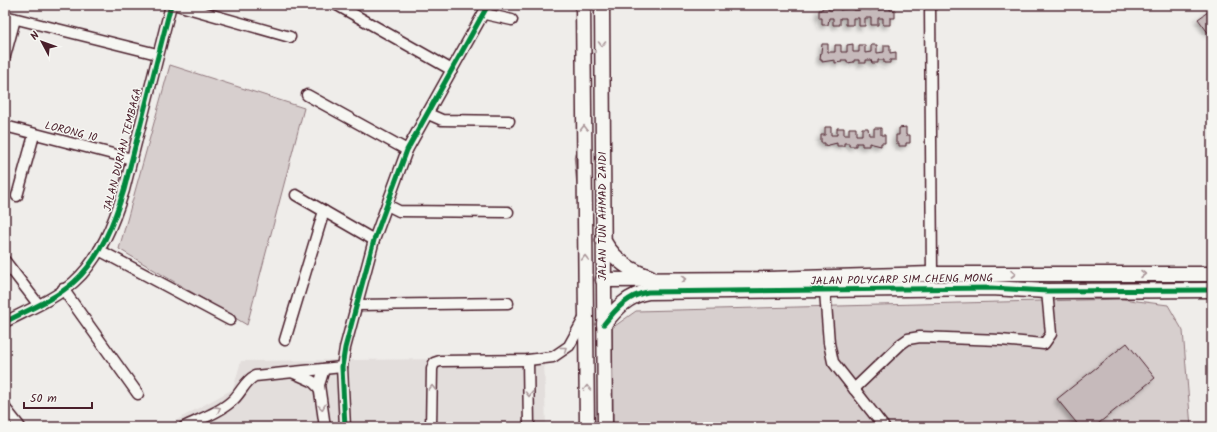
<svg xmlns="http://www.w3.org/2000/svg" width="1217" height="432" font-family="Kalam,sans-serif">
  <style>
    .built { fill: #e3dedc }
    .green { fill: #d7cfce; stroke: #90777c }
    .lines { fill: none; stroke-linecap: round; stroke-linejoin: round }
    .stream { stroke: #8a6f74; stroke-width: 2.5 }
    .building { fill: #c6babb; stroke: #4a1f2b; filter: url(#shadow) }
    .street-casing { stroke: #4a1f2b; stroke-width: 13 }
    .secondary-casing { stroke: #4a1f2b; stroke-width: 17 }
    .street { stroke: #f6f6f2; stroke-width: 10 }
    .secondary { stroke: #f6f6f2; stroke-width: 14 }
    .cycleway-casing { stroke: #f6f6f2; stroke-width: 8 }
    .cycleway { stroke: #00873e; stroke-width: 5 }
    .oneway { stroke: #a99598 }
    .labels { text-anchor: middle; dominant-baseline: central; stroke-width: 3; stroke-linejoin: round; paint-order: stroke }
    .street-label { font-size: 11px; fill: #4a1f2b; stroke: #f6f6f2 }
  </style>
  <defs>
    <filter id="shadow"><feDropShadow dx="-3" dy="3" stdDeviation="2" flood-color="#0004"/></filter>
  </defs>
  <rect width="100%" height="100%" fill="#efedea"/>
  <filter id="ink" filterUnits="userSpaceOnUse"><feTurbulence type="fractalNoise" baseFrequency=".025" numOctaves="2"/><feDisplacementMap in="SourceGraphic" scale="8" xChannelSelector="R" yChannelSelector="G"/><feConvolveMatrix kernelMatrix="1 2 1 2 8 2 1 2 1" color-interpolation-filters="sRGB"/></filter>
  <g filter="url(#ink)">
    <path class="built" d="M544,358L546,427H164L233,389L241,361Z"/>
    <g class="green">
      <path d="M170,65L304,108L247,325L119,249Z"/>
      <path d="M1122,299L1168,305L1183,331L1191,427H613L612,328L636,311Z"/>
    </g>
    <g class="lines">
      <path class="stream" d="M578,143L575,158L578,188"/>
    </g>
    <g class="building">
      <path d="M878,7V10L890,8V10H895V18H890V25H883V18H878V25H871V18H865V26H859V18H853V25H846V18H840V25H833V18H829L828,25H822V18H819V10H822V8H828L829,10H833V8H840V10L853,8V10H859V8L871,10V8Z"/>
      <path d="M1212,9V31L1209,34L1198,19Z"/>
      <path d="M822,44H828V52H835V45H841V52H847V45L853,44V52H859V45H865V53L871,52V45H877V53L884,52V45H890V53L896,52V60H890V63H884V60H878V63H872L871,60H866V63H859V60H854V62L847,63V60H841L842,62L835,63V60L822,62V60H820Z"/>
      <path d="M825,127H831V135H837V128H844V135H849V128H856V135H862V128H868L869,135H874V128H881V135H885V143H881V146L869,143V146H862V143H856V146H849V143H844V146H837V143L825,146V143H821V135H825Z"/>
      <path d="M906,127V135H910V143H906V146H899V143H896V135H899V128Z"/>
      <path d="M1127,343L1155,378L1094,427H1080L1057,399Z"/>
      <path d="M1038,421L1043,427H1030Z"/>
    </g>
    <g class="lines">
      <g class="street-casing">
        <g id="street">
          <path d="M177,5L290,37"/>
          <path d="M337,5L452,70"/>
          <path d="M930,5L932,274"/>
          <path d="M485,14L512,20"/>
          <path d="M5,16L157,54"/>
          <path d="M5,56L15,19"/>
          <path d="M307,95L407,150"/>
          <path d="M426,113L442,120L509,121"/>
          <path d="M5,126L132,159"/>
          <path d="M296,195L374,240"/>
          <path d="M17,196L34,135"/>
          <path d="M387,205L399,211L508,212"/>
          <path d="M99,250L230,320"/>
          <path d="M5,261L38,304"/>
          <path d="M63,289L138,394"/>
          <path d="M825,291L829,343L833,362L884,427"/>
          <path d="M357,305L508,303"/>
          <path d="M5,322C28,310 55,299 74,282C100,259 114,222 124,190L171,5"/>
          <path d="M285,340L324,211"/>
          <path d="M528,360L529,427"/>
          <path d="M324,369L319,385L325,427"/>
          <path d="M294,373L312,381L319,388"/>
          <path d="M854,389L901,344L908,339L920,337L1000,340L1044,344L1051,334L1047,291"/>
          <path d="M5,408L20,427"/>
          <path d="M184,427C200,419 221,412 234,399C242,391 245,381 255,376L342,367"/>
          <path d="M345,427L342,367L345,348L374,240L407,150L488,5"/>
          <path d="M431,427L432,369L434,363L440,361L528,360L553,357L569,346L585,317"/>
        </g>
      </g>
      <g class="secondary-casing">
        <g id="secondary">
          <path d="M583,5L587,427"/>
          <path d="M602,5L605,427"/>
          <path d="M603,240C613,258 630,271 650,277"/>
          <path d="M603,280L769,279L932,274H1212"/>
          <path d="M604,324C616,309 628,295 648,292L991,288L1047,291L1212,290"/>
        </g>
      </g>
      <use href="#street" class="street"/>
      <use href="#secondary" class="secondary"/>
      <g class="cycleway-casing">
        <g id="cycleway">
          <path d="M5,322C28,310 55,299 74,282C100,259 114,222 124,190L171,5"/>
          <path d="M604,324C616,309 628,295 648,292L991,288L1047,291L1212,290"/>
          <path d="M345,427L342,367L345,348L374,240L407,150L488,5"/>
        </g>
      </g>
      <use href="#cycleway" class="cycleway"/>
    </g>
    <defs><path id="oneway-chevron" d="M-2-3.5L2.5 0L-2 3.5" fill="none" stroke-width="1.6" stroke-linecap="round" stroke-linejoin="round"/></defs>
    <g class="oneway">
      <use href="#oneway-chevron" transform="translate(602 44) rotate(90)"/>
      <use href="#oneway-chevron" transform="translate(584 128) rotate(-90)"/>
      <use href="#oneway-chevron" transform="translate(585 258) rotate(-90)"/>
      <use href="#oneway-chevron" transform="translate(1013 274)"/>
      <use href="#oneway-chevron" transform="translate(1143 274)"/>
      <use href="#oneway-chevron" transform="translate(684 279)"/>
      <use href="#oneway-chevron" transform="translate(564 349) rotate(-38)"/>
      <use href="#oneway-chevron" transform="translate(432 388) rotate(-89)"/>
      <use href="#oneway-chevron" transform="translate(587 388) rotate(-91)"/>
      <use href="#oneway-chevron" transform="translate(529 394) rotate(89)"/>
      <use href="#oneway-chevron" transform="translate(322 407) rotate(82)"/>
      <use href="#oneway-chevron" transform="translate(218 409) rotate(-29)"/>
    </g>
  </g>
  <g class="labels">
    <g class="street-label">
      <text transform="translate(71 132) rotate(14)">LORONG 10</text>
      <text transform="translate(123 150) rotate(-76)">JALAN DURIAN TEMBAGA</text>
      <text transform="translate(603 216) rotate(-90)">JALAN TUN AHMAD ZAIDI</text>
      <text transform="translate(902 280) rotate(-1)">JALAN POLYCARP SIM CHENG MONG</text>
    </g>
  </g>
  <rect width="1217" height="432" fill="none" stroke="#f6f6f2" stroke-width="20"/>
  <rect x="10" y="10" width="1197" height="412" fill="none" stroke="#4a1f2b" stroke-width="1.5" filter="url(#ink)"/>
  <g transform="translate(42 42) rotate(311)" stroke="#f6f6f2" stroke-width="3" paint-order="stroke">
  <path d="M0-3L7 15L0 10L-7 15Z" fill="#4a1f2b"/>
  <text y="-6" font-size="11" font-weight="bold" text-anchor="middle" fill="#4a1f2b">N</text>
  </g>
  <path d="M24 402v6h68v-6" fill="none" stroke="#4a1f2b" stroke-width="2"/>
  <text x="30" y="402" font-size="12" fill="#4a1f2b" stroke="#f6f6f2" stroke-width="3" paint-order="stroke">50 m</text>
</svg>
